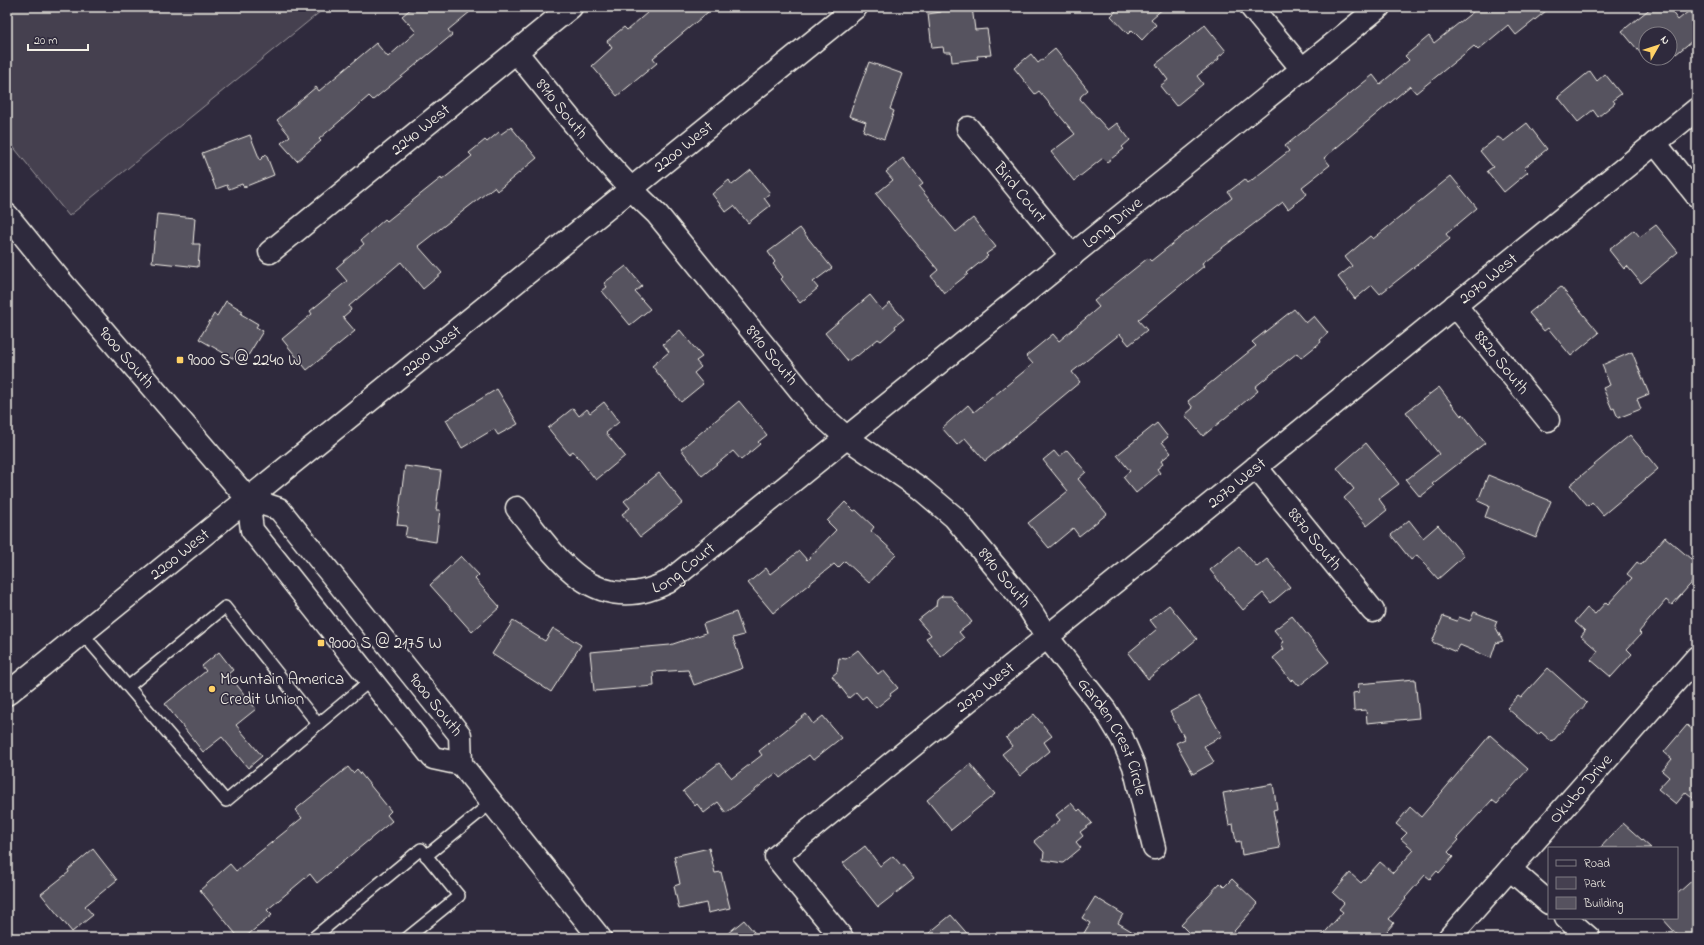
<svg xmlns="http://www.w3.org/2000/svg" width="1704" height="945" font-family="'Indie Flower',sans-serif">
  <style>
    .green { fill: #454050; stroke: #9c989c }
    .building { fill: #56525f; stroke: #f4f1e8 }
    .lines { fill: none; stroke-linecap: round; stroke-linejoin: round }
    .lane-casing { stroke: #f4f1e8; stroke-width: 14 }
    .street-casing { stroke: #f4f1e8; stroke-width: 25 }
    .secondary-casing { stroke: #f4f1e8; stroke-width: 25 }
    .primary-casing { stroke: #f4f1e8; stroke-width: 25 }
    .lane { stroke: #2f2a3d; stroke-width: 11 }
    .street { stroke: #2f2a3d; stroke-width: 22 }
    .secondary { stroke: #2f2a3d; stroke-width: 22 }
    .primary { stroke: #2f2a3d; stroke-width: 22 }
    .poi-dot { fill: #ffd166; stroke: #2f2a3d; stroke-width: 1.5 }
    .labels { text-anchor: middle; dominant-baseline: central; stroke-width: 3; stroke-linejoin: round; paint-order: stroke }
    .street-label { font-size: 17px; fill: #f4f1e8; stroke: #2f2a3d }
    .poi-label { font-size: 17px; fill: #f4f1e8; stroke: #2f2a3d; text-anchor: start }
  </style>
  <rect width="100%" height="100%" fill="#2f2a3d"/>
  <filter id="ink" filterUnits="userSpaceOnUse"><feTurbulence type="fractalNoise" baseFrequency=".025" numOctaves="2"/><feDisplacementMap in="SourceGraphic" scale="8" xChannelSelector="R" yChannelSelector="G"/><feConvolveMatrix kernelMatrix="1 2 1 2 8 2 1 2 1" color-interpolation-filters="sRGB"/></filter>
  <g filter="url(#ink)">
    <path class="green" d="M7,7H326L69,216L7,139Z"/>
    <g class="building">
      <path d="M413,7H476L448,30L452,35L373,100L369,96L319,139L321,141L297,161L281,143L290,136L277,120L316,87L319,91L376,43L388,57L416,32L402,16Z"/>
      <path d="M654,7H714L653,58L657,63L617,96L592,66L612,48L607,41L624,27L627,30Z"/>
      <path d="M966,7H972L975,30L987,29L991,55L977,56L978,59L952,62L951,52H944L943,47L932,48L928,14L941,12V10Z"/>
      <path d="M1120,7H1165L1151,19L1156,25L1142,40L1132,30L1128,34L1111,16Z"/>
      <path d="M1479,7H1551L1516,35L1508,25L1478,50L1474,46L1416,93L1410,86L1324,158L1330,165L1302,187L1307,194L1288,209L1283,202L1202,263L1204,266L1138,320L1147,330L1129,345L1120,334L1072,372L1080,382L985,461L965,438L957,445L942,428L968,405L974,412L995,395L1033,364L1026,356L1053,334L1059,341L1099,307L1094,301L1148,258L1151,261L1187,232L1232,198L1228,192L1245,179L1248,183L1289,151L1285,146L1373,75L1380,84L1409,60L1405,56L1429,36L1434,43Z"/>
      <path d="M1652,7H1668L1678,20L1689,11L1697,21V37L1676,54L1670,46V34H1646V58H1651L1647,61L1622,31Z"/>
      <path d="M1205,25L1226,51L1218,57L1219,59L1197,76L1203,84L1176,106L1160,86L1168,80L1156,64Z"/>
      <path d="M1055,49L1088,90L1081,96L1080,99L1108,130L1117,123L1130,140L1122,147L1124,149L1107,162L1103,158L1074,181L1051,152L1075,134L1039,91L1035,94L1014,68L1031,54L1038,63Z"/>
      <path d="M869,62L903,74L890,109L894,111L884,139L863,131L866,122L849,116Z"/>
      <path d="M1590,71L1597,81L1605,74L1621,94L1613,100L1615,103L1598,117L1593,110L1578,122L1558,97Z"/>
      <path d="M1527,123L1547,149L1524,168L1528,172L1504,192L1487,171L1493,167L1480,151L1498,137L1504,141Z"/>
      <path d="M511,127L537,158L497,191L494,187L418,246L442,273L423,289L401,262L349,306L351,310L343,317L355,331L307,370L282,339L312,314L310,311L347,281L336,268L364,244L361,240L385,219L387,221L441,178L442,180L472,156L469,153L485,140L487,142L499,132L501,134Z"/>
      <path d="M250,135L260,160L266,154L274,175L244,187L242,184L229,189L227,185L216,189L202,153Z"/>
      <path d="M903,158L923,184L919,187L956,232L973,218L996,247L986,254L988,256L967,273L968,274L944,293L931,276L938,270L876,194L893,180L886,172Z"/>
      <path d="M751,170L770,193L764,198L770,206L748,223L734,206L726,212L712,194L729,180L732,185Z"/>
      <path d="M1451,176L1477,208L1446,234L1450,239L1380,294L1372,285L1355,299L1338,277L1352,266L1345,257L1370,236L1373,239Z"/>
      <path d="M157,214L195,218L193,244H200L198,267L152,262Z"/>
      <path d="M1656,225L1678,252L1641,283L1627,266L1624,269L1609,250L1634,230L1640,237Z"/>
      <path d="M800,228L832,268L813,282L818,288L800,303L781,279L783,277L773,264L775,262L768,252Z"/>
      <path d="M626,266L642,286L635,292L650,309L630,325L602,291L607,287L604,283Z"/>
      <path d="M1561,287L1599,333L1571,356L1548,328L1544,331L1529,313Z"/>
      <path d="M870,295L882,310L890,303L904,319L895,326L896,328L881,341L878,339L857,356L856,355L848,361L825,333Z"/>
      <path d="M226,301L243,311L241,314L258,324L256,327L263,331L243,364L199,339L214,314L217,316Z"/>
      <path d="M1294,309L1306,323L1314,316L1328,333L1320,340L1321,342L1301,358L1297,353L1255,387L1258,391L1203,436L1185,415L1193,408L1188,401L1256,346L1252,342Z"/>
      <path d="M680,330L702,357L696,361L701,367L694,373L703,384L681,402L652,366L669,352L663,344Z"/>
      <path d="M1632,352L1649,394L1637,399L1641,409L1618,418L1614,408L1612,409L1603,388L1610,385L1602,365Z"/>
      <path d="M1439,387L1461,416L1463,414L1485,443L1432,484L1434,486L1420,497L1406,480L1439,454L1406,412Z"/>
      <path d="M497,389L518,424L498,435L494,429L462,448L446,420Z"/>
      <path d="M739,401L767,435L758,442L760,444L741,460L733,451L702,476L681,449Z"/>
      <path d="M604,402L619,422L606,433L625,456L596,480L573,451L569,454L548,428L573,408L579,416L587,409L590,413Z"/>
      <path d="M1157,423L1168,437L1162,442L1171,453L1161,461L1163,464L1157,469L1160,473L1136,493L1123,477L1130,471L1117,455Z"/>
      <path d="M1630,435L1658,469L1603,515L1592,502L1588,506L1570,485Z"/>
      <path d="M1366,443L1399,484L1379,499L1387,510L1367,526L1344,498L1354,489L1337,468Z"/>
      <path d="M1067,450L1086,472L1078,479L1107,514L1079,536L1073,528L1049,548L1028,523L1068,491L1043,460L1054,451L1059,457Z"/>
      <path d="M405,466L441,471L436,510H440L436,542L405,537L407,526L397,525Z"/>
      <path d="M659,473L683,503L640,537L622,514L630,508L624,501Z"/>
      <path d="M1488,475L1551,501L1536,538L1485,517L1489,506L1478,501Z"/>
      <path d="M845,502L854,511L856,510L874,527L871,531L896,554L869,583L845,561L838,568L834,564L773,613L748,583L766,568L770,574L799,551L807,560L836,530L827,521Z"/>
      <path d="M1409,520L1423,538L1438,525L1464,556L1438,579L1417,555L1411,560L1391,535Z"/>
      <path d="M1665,537L1697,564V577L1672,605L1666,600L1639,632L1641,634L1627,649L1632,654L1611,677L1591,660L1598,651L1581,636L1585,631L1575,622L1587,608L1595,614L1606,602L1608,604L1632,578L1627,574L1637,562L1641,565Z"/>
      <path d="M1239,546L1257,567L1267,559L1290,587L1271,603L1263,593L1243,610L1210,570Z"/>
      <path d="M461,556L479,575L475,579L500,607L472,632L430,585Z"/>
      <path d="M942,596H951L972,622L959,632L964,638L941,657L926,638L931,635L918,620L936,606L937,600Z"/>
      <path d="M1169,605L1197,639L1148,679L1128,653L1157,629L1150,620Z"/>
      <path d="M736,612L744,635L733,638L743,668L694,685L688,670L653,672L654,686L594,691L590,652L670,645L706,633L703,624Z"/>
      <path d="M1474,612L1497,621L1495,626L1503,641L1496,643L1491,658L1460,645L1456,652L1432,642L1443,616L1457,621L1459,617L1470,621Z"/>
      <path d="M1292,616L1329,662L1299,686L1293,679L1291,681L1273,658L1284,649L1281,644L1284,642L1274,630Z"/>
      <path d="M513,621L545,641L553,628L581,645L551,692L492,654Z"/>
      <path d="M858,650L878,674L883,670L898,688L890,694L891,696L876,708L866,696L862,699L856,692L849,698L832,676L837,672L839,658L846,659Z"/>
      <path d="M219,652L233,670L228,674L256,709L236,725L262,756L248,768L222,737L203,752L165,704L206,671L202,666Z"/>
      <path d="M1548,668L1587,703L1552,742L1541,732L1538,735L1507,708L1518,696L1521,698Z"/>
      <path d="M1415,679L1419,718L1367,723L1366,710L1354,711L1353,693L1359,692L1358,684Z"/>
      <path d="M1199,696L1222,736L1204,746L1214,762L1193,774L1176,743L1185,739L1170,712Z"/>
      <path d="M806,714L813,724L823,716L841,738L813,760L809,755L780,778L776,773L726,813L718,802L704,813L697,804L695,806L683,791L719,763L732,778L762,755L759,751Z"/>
      <path d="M1034,714L1052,736L1044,742L1050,751L1020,776L1002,754L1012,746L1006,738Z"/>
      <path d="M1687,725L1697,734V801L1686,792L1676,804L1658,789L1669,777L1662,771L1672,759L1664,752Z"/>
      <path d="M1490,735L1528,769L1497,804L1492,800L1457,838L1459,840L1448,852L1453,857L1439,873L1437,871L1430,879L1425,875L1405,898L1406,899L1389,919L1394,923L1381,938H1320L1343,912L1339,909L1344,903L1333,893L1350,873L1361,883L1380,862L1393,873L1414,850L1401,839L1407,833L1396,824L1410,807L1421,817Z"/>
      <path d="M970,764L995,794L951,830L927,800Z"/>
      <path d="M348,767L353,773L357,769L391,811L387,815L392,821L317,883L310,874L267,910L272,915L244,938H239L200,890L230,864L236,871L302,818L295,810Z"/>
      <path d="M1273,784L1277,809L1273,810L1280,848L1242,855L1240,841L1236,842L1233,824L1229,825L1223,793Z"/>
      <path d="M1071,803L1078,811L1080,809L1092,823L1080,832L1083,836L1076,842L1081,848L1063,863L1043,860L1044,852L1034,841L1060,820L1056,815Z"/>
      <path d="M1623,823L1651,848H1600Z"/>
      <path d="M865,846L880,866L893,856L901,865L902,864L914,879L878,907L843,863Z"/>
      <path d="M709,848L715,873L721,872L730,908L708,913L706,903L679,909L674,886L680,884L674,856Z"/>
      <path d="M93,849L117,880L85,906L93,915L72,932L41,894L69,872L68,870Z"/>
      <path d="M1697,876V938H1680L1662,918H1677V894Z"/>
      <path d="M1232,879L1258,904L1228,938H1194L1181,925L1220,883L1224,887Z"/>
      <path d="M1095,897L1123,914L1118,923L1143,938H1081L1090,923L1082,918Z"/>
      <path d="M951,915L971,938H923Z"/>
      <path d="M744,920L759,938H722Z"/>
    </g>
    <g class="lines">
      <g class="lane-casing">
        <g id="lane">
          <path d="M82,633L226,801L371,680"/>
          <path d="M129,686L225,607L318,724"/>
          <path d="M426,856L491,803"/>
          <path d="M313,938L421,849L459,896L407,938"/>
        </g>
      </g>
      <g class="street-casing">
        <g id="street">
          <path d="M1251,7L1302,69"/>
          <path id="s1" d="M516,52C561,107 604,165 657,214L818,412L847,438L921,489L954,517L1027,605L1047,637L1105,710L1122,738L1134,766L1154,848"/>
          <path id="s2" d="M968,128L1072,256"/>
          <path d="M1655,143L1697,196"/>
          <path id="s3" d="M270,252L571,7"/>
          <path id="s4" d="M1455,305L1548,420"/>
          <path id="s5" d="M1256,467L1373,611"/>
          <path id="s6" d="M517,508C551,550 586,608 648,590C655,588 662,585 668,582L1379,7"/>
          <path d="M1510,869L1549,903"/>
          <path d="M1566,918L1589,938"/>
          <path id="s7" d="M842,938L776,857L1697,109"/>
          <path id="s8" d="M1449,938L1697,657"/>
        </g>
      </g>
      <g class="secondary-casing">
        <g id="secondary">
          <path id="s9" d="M7,694L856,7"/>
        </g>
      </g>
      <g class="primary-casing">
        <g id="primary">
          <path id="s10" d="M7,215L59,279L248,499L279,509L460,735L461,764L600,938"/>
          <path d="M248,499L252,530L433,758L461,764"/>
        </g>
      </g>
      <use href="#lane" class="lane"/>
      <use href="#street" class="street"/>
      <use href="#secondary" class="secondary"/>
      <use href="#primary" class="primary"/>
    </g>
  </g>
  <g class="poi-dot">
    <rect x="176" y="356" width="8" height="8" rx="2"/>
    <rect x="317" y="639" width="8" height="8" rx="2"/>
    <circle cx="212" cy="689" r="4"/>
  </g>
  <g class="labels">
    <g class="street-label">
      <text stroke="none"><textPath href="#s1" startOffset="73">8910 South</textPath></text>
      <text stroke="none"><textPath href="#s3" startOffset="194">2240 West</textPath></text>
      <text stroke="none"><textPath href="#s9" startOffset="870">2200 West</textPath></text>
      <text stroke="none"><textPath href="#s2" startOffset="83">Bird Court</textPath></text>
      <text stroke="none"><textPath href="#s6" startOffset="759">Long Drive</textPath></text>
      <text stroke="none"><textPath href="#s7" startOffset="1022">2070 West</textPath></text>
      <text stroke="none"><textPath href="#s9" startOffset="546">2200 West</textPath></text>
      <text stroke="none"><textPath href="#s1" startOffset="397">8910 South</textPath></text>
      <text stroke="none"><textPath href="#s10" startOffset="186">9000 South</textPath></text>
      <text stroke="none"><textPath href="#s4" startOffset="74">8820 South</textPath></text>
      <text stroke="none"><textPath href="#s7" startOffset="698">2070 West</textPath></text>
      <text stroke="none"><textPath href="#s5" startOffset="93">8870 South</textPath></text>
      <text stroke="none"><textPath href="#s9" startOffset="222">2200 West</textPath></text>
      <text stroke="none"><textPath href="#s6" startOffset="208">Long Court</textPath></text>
      <text stroke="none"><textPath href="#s1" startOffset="721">8910 South</textPath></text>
      <text stroke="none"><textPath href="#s7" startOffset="374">2070 West</textPath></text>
      <text stroke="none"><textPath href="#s10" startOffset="656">9000 South</textPath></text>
      <text stroke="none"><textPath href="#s1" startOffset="915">Garden Crest Circle</textPath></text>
      <text stroke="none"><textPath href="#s8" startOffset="199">Okubo Drive</textPath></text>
    </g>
    <g class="poi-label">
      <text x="188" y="360">9000 S @ 2240 W</text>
      <text x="329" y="643">9000 S @ 2175 W</text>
      <text x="220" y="679">Mountain America<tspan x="220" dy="20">Credit Union</tspan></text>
    </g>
  </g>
  <rect width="1704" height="945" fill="none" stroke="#2f2a3d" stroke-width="24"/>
  <rect x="12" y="12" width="1680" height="921" fill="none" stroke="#f4f1e8" stroke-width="1.5" filter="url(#ink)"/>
  <rect x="1548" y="847" width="130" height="72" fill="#2f2a3d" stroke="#7e7a81"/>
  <rect x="1556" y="860" width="20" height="6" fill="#2f2a3d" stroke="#7e7a81"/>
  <text x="1584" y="867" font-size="12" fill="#f4f1e8">Road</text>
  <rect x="1556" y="877" width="20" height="12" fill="#454050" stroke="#7e7a81"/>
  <text x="1584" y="887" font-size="12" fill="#f4f1e8">Park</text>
  <rect x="1556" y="897" width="20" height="12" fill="#56525f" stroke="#7e7a81"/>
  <text x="1584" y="907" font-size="12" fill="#f4f1e8">Building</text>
  <g transform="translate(1658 46) rotate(51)"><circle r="19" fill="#2f2a3d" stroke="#7e7a81"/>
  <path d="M0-3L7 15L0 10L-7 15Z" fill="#ffd166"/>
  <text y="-6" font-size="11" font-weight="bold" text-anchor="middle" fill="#f4f1e8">N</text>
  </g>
  <path d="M28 44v6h60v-6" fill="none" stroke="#f4f1e8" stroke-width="2"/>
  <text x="34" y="44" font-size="12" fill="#f4f1e8" stroke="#2f2a3d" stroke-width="3" paint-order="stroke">20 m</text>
</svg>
